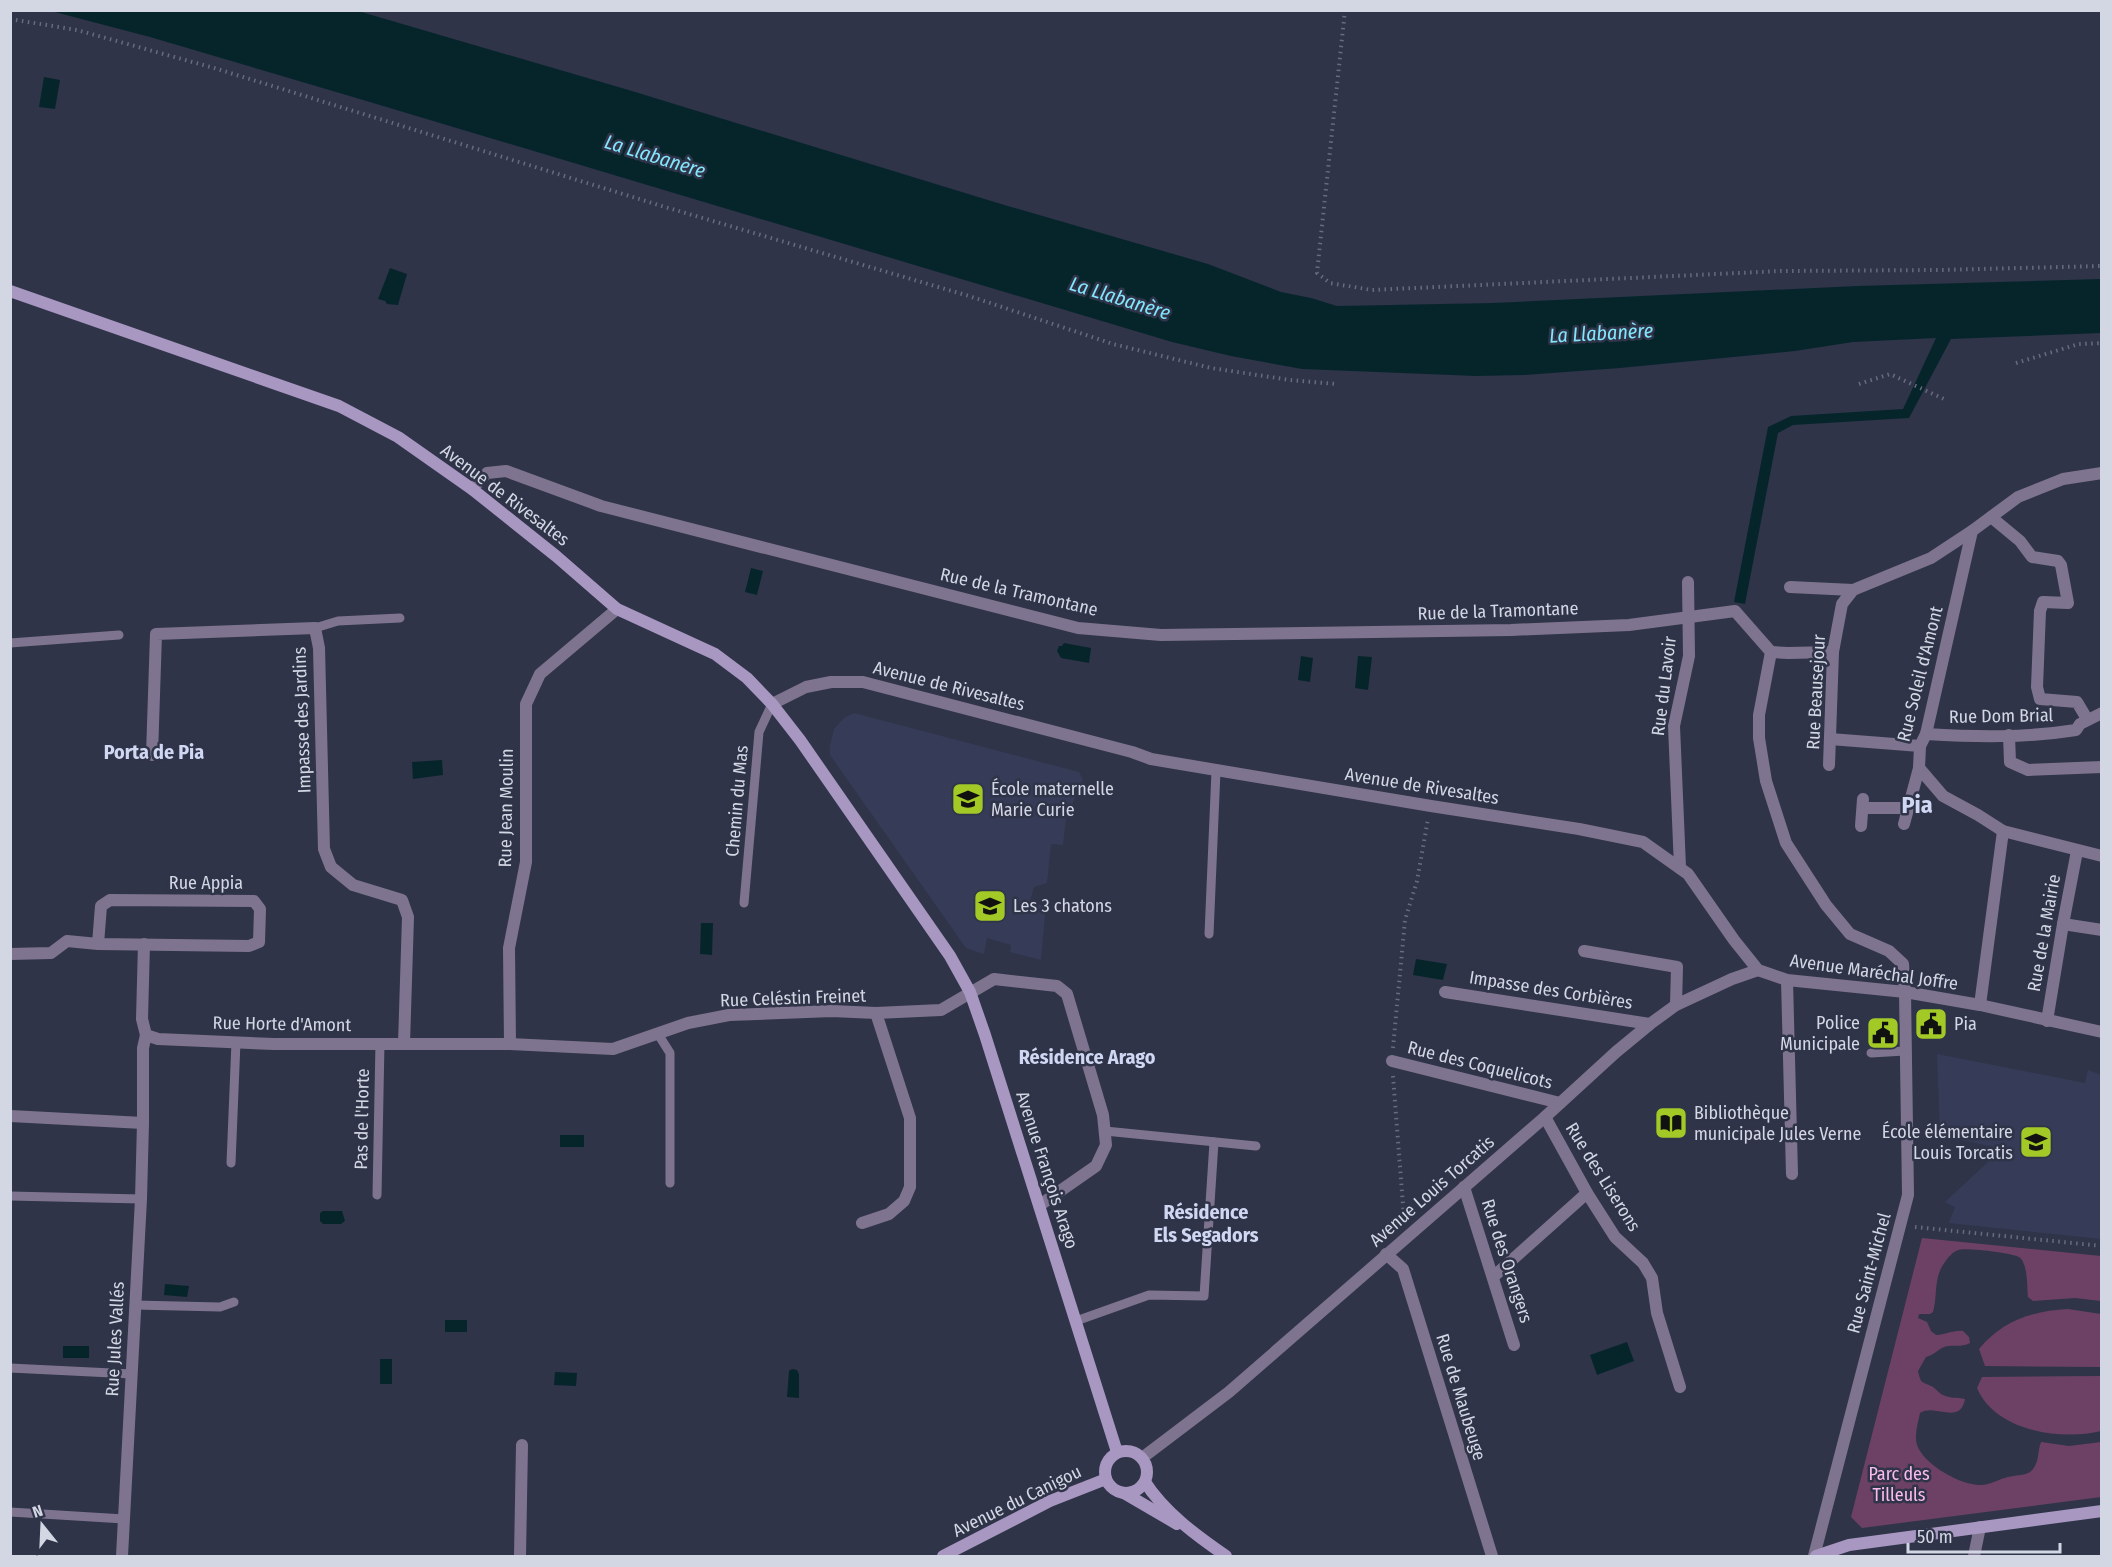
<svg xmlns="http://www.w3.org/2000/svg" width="2112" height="1567" font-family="'Fira Sans Condensed',sans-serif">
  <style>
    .built { fill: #363c57 }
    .green { fill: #6d4165 }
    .water { fill: #06252b }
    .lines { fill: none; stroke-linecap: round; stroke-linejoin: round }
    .path { stroke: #676c7e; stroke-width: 4; stroke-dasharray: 1.5 4.5; stroke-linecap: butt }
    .service { stroke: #7f748f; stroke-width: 9 }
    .minor { stroke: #7f748f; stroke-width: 12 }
    .secondary { stroke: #a897c1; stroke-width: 12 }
    .labels { text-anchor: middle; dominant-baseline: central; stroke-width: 5; stroke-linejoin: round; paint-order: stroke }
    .street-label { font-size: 18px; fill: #d3d7e4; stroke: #2f3449 }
    .poi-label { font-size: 18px; fill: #d3d7e4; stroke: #2f3449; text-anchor: start }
    .park-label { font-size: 18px; fill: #fbbbee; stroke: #2f3449 }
    .water-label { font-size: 20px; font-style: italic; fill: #82e6fc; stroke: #2f3449 }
    .neighbourhood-label { font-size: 20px; font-weight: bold; fill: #d0d7f2; stroke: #2f3449 }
    .district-label { font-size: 24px; font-weight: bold; fill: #d0d7f2; stroke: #2f3449 }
  </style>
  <rect width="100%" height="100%" fill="#2f3449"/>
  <g class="built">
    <path d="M854,713L1079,772L1083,780L1066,818L1063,845L1051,844L1047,883L1034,887L1030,901L1049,908L1045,915L1041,960L1010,952L1011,945L987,938L984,954L966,948L830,755V746L834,729L844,718Z"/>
    <path d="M1937,1054L2085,1083L2088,1070L2101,1075V1239L1949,1223L1955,1207L1945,1202L2002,1149L1940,1135Z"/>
  </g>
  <g class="green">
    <path d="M1922,1238L2101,1256V1301L2075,1298L2033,1301L2028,1297C2027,1287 2028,1263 2019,1257C2013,1253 1965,1247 1958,1250C1953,1252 1948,1257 1945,1262C1933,1277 1938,1295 1933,1312L1930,1314H1919L1918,1318L1927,1322L1931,1331L1936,1335C1946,1335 1953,1330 1963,1331L1969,1337L1970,1343C1961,1348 1953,1344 1944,1347C1937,1350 1934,1355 1926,1357L1918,1371C1921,1385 1922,1381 1933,1387C1936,1389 1938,1392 1941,1394C1949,1399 1957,1397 1965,1399C1960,1426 1935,1403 1920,1413C1918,1423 1914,1435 1917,1445C1924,1465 1962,1486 1981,1485C1990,1485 1999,1479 2008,1477C2015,1475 2024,1476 2030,1472C2040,1464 2037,1452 2041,1442L2069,1446L2101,1442V1497L1862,1528L1851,1517Z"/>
    <path d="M2068,1309L2101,1314V1367L1985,1366L1979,1349C2002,1321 2032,1311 2068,1309Z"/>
    <path d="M2101,1376V1431C2061,1441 1995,1431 1977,1388L1982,1377Z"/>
  </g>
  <g class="water">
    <path d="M51,11H358L632,91L1001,204L1208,264L1281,292L1311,298L1337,306L1493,303L1857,286L2101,279V333L1951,339L1909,418L1793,425L1778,433L1745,604L1734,602L1768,427L1791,416L1903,409L1936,338L1853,342L1795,351L1620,368L1525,375L1476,376L1302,369L1231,356L1172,342L353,97L150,37Z"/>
    <path d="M44,77L60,80L55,109L39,107Z"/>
    <path d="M390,268L407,274L398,305L387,304L385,301L378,299Z"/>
    <path d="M751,568L763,571L757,595L745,592Z"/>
    <path d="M1064,643L1091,648L1089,663L1061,658L1057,651L1059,646H1062Z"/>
    <path d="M1301,656L1313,658L1310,682L1298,680Z"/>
    <path d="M1358,656L1372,657L1368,690L1355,688Z"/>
    <path d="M442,760L443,775L413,779L412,762Z"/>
    <path d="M701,923H713L712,955L700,954Z"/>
    <path d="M1416,959L1447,964L1443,980L1413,975Z"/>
    <rect x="560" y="1135" width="24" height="12"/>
    <path d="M323,1211H342L345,1221L341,1224H323L320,1221V1213Z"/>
    <path d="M165,1284L189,1286L187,1297L164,1295Z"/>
    <rect x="445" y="1320" width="22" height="12"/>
    <path d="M1627,1342L1634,1361L1597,1375L1590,1355Z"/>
    <rect x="63" y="1346" width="26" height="12"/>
    <rect x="380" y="1359" width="12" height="25"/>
    <path d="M792,1369L797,1370L799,1374V1398L787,1397L789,1371Z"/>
    <path d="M555,1372L577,1373L576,1386L554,1385Z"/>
  </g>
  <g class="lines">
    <g class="path">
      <path d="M1345,10L1317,273L1330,283L1372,290L1781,271L1939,270L2102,266"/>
      <path d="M10,19L77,30L214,68L665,207L969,296L1113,344L1211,368L1290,380L1336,384"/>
      <path d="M2016,363L2079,344L2102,343"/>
      <path d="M1859,384L1890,374L1944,399"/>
      <path d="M1393,1048L1405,920L1417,881L1428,819"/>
      <path d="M1393,1076L1404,1218"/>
      <path d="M1915,1227L2102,1246"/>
    </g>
    <g class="service">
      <path d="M315,628L338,621L400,618"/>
      <path d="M10,643L119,635"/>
      <path d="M744,903L759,732L772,704"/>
      <path d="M1209,934L1216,771"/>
      <path d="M658,1034L670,1053V1183"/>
      <path d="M1871,1053L1905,1051"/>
      <path d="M1105,1131L1256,1146"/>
      <path d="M231,1163L236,1042"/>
      <path d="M377,1195L380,1043"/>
      <path d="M10,1196L141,1199"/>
      <path d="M135,1305L220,1307L234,1302"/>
      <path d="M1076,1321L1149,1295L1204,1296L1214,1142"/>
      <path d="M10,1368L132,1374"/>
      <path d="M10,1512L124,1519"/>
    </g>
    <g class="minor">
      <path d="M472,489L487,473L506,471L601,506L1078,628L1161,635L1511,630L1629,625L1735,611L1771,652L1788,653L1833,652"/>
      <path d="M1991,517L2020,541L2032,557L2058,561L2061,565L2068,603L2043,602L2040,611L2037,687L2040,699L2077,702L2087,719"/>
      <path d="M1790,587L1853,590"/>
      <path d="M1771,652L1759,715V738L1766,781L1786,843L1826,905L1850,934L1889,951L1903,964L1905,992L1908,1195L1814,1556"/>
      <path d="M772,704L806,687L831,682H863L1132,752L1151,759L1431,806L1579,829L1643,842L1688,874L1734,940L1758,970L1787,980L1905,992L1980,1005L2102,1032"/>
      <path d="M1926,734C1976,737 2026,738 2076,730L2080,724L2102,713"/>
      <path d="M2009,735L2010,762L2028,770L2102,767"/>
      <path d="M1830,739L1920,746"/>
      <path d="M152,755L156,634L315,628L319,648L324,849L331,867L353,885L402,900L408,917L404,1044"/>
      <path d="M1829,765L1833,652L1842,604L1853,590L1931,558L1972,531L2018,497L2063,479L2102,473"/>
      <path d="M1919,768L1943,796L1978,815L2003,831L2102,856"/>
      <path d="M1863,808H1907"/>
      <path d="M1904,824L1919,768L1920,746L1926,734L1972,531"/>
      <path d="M1861,826L1863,799"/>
      <path d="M1680,867L1674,726L1689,656L1688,582"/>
      <path d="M2063,924L2102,930"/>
      <path d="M144,944L142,1019L146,1035L158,1039L274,1044H510L613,1049L688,1023L729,1015L832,1011L876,1013L941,1010L994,979L1057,986L1067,994L1103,1115L1106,1145L1096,1166L1040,1205"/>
      <path d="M1584,951L1677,967L1676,1005"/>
      <path d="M10,954L51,953L67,941L98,944L249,946L259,942L260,909L254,901L110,900L101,906L98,944"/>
      <path d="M1787,980L1792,1174"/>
      <path d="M1445,992L1650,1024"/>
      <path d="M1980,1005L2003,831"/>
      <path d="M2047,1021L2063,924L2077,851"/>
      <path d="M510,1044L509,948L526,862V704L540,674L617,609"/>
      <path d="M1392,1061L1560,1103"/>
      <path d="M10,1116L143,1123V1048L146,1035"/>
      <path d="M1545,1117L1587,1193L1615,1237L1643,1263L1652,1278L1657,1313L1680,1387"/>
      <path d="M1464,1187L1514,1345"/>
      <path d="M862,1223L889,1214L904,1201L910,1187V1118L876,1013"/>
      <path d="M1386,1254L1403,1269L1492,1556"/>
      <path d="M1493,1277L1587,1193"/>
      <path d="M1142,1458L1229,1392L1545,1117L1616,1052L1650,1024L1676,1005L1732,979L1758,970"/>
      <path d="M122,1556L141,1199L143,1123"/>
      <path d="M520,1556L522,1445"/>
      <path d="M1974,1556L1980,1527"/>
    </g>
    <g class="secondary">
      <path d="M10,291L339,406L398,437L472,489L556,556L617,609L715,654L747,678L772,704L800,740L950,956L970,992L985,1035L1117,1452"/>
      <circle cx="1126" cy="1472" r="21"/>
      <path d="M1145,1482C1164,1512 1197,1536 1226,1556"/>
      <path d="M1124,1493L1177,1524"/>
      <path d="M943,1556L1050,1501L1106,1479"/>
      <path d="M1816,1556L1849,1545L2102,1511"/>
    </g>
  </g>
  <defs>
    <g id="school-square" transform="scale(1.725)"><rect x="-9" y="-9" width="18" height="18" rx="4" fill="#a3c927" stroke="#2f3449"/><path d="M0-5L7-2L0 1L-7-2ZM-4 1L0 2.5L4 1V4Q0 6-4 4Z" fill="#111"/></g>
    <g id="civic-square" transform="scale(1.725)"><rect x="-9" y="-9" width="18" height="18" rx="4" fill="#a3c927" stroke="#2f3449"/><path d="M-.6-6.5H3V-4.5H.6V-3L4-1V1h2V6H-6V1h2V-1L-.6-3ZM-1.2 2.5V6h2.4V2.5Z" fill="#111"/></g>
    <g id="library-square" transform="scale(1.725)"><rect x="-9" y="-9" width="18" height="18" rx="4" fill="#a3c927" stroke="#2f3449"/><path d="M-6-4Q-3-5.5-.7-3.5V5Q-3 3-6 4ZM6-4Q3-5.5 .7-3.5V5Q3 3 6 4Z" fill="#111"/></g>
  </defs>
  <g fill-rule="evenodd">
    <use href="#school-square" x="968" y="799"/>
    <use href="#school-square" x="990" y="906"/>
    <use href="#civic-square" x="1931" y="1024"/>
    <use href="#civic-square" x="1883" y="1033"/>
    <use href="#library-square" x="1671" y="1123"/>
    <use href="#school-square" x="2036" y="1142"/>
  </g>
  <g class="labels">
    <g class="street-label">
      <text transform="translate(505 495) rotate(37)">Avenue de Rivesaltes</text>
      <text transform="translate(1019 592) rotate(13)">Rue de la Tramontane</text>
      <text transform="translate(1498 611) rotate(-2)">Rue de la Tramontane</text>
      <text transform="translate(1920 674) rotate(-76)">Rue Soleil d'Amont</text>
      <text transform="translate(949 686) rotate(14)">Avenue de Rivesaltes</text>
      <text transform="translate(1664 686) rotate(-83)">Rue du Lavoir</text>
      <text transform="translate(1816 692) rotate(-87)">Rue Beausejour</text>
      <text transform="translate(2001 716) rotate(-1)">Rue Dom Brial</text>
      <text transform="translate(302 720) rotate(-92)">Impasse des Jardins</text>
      <text transform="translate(1422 786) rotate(9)">Avenue de Rivesaltes</text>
      <text transform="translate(737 801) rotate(-85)">Chemin du Mas</text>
      <text transform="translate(506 808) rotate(-89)">Rue Jean Moulin</text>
      <text x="206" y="883">Rue Appia</text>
      <text transform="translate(2044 933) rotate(-80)">Rue de la Mairie</text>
      <text transform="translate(1874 972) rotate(8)">Avenue Maréchal Joffre</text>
      <text transform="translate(1551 990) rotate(9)">Impasse des Corbières</text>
      <text transform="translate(793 998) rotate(-2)">Rue Celéstin Freinet</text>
      <text transform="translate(282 1024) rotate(1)">Rue Horte d'Amont</text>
      <text transform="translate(1480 1065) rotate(14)">Rue des Coquelicots</text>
      <text transform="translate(362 1119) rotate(-89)">Pas de l'Horte</text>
      <text transform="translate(1047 1170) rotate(72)">Avenue François Arago</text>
      <text transform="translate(1603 1177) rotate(58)">Rue des Liserons</text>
      <text transform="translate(1432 1191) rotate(-41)">Avenue Louis Torcatis</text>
      <text transform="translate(1507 1261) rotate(72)">Rue des Orangers</text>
      <text transform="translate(1869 1273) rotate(-75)">Rue Saint-Michel</text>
      <text transform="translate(115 1339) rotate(-87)">Rue Jules Vallés</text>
      <text transform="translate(1461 1397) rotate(73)">Rue de Maubeuge</text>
      <text transform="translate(1017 1501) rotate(-26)">Avenue du Canigou</text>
    </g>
    <g class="poi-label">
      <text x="991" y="789">École maternelle<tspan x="991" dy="21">Marie Curie</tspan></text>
      <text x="1013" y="906">Les 3 chatons</text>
      <text x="1860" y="1023" text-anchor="end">Police<tspan x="1860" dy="21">Municipale</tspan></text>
      <text x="1954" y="1024">Pia</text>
      <text x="1694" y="1113">Bibliothèque<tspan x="1694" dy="21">municipale Jules Verne</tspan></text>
      <text x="2013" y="1132" text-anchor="end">École élémentaire<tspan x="2013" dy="21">Louis Torcatis</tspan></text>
    </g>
    <g class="park-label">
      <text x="1899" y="1474">Parc des<tspan x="1899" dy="21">Tilleuls</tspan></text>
    </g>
    <g class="water-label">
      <text transform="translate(655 156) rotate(17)">La Llabanère</text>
      <text transform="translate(1120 298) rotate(17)">La Llabanère</text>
      <text transform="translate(1601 333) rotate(-3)">La Llabanère</text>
    </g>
    <g class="neighbourhood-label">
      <text x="154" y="752">Porta de Pia</text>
      <text x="1087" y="1057">Résidence Arago</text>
      <text x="1206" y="1212">Résidence<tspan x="1206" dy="23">Els Segadors</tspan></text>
    </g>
    <g class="district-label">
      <text x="1917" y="805">Pia</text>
    </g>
  </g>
  <rect width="2112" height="1567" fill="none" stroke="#d3d7e4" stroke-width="24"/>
  <g transform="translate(42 1525) rotate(342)" stroke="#2f3449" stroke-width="4.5" paint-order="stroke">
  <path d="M0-4.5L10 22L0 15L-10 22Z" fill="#d3d7e4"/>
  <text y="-9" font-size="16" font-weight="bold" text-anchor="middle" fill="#d3d7e4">N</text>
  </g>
  <path d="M1908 1543v9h152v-9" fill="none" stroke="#d3d7e4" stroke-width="3"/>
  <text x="1917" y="1543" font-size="18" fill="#d3d7e4" stroke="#2f3449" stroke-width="4.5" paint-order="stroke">50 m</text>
</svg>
